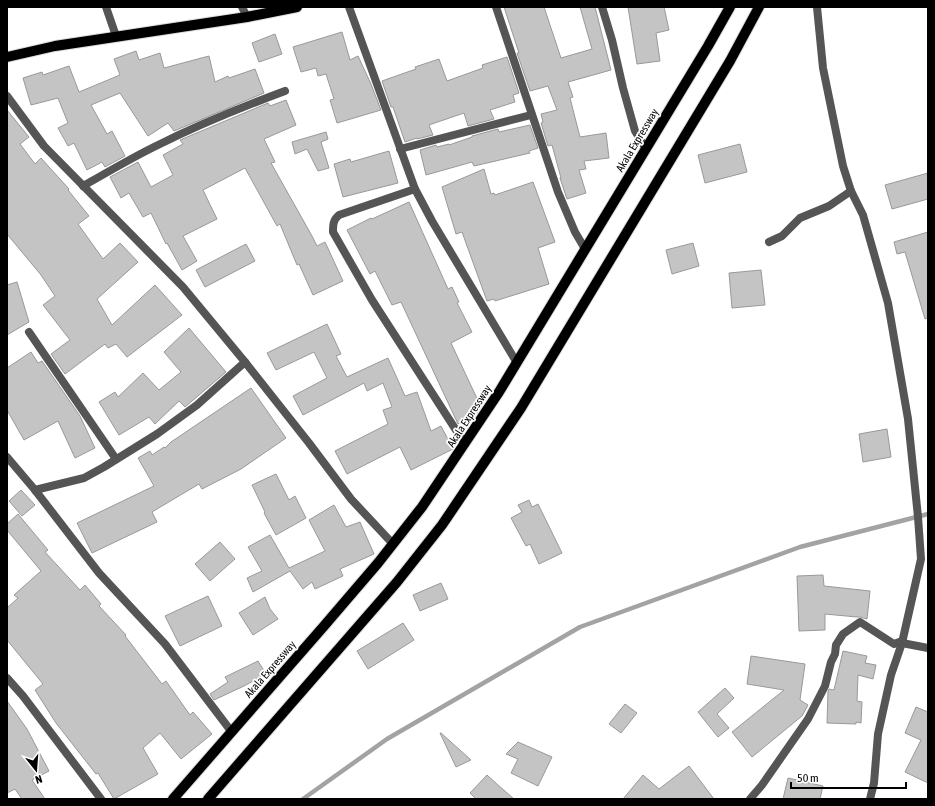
<svg xmlns="http://www.w3.org/2000/svg" width="935" height="806" font-family="'Asap Condensed',sans-serif">
  <style>
    .lines { fill: none; stroke-linecap: round; stroke-linejoin: round }
    .stream { stroke: #a3a3a3; stroke-width: 4.5 }
    .building { fill: #c4c4c4; stroke: #999 }
    .primary-casing { stroke: #dbdbdb; stroke-width: 12 }
    .street { stroke: #555; stroke-width: 8 }
    .primary { stroke: #000; stroke-width: 10 }
    .labels { text-anchor: middle; dominant-baseline: central; stroke-width: 3.5; stroke-linejoin: round; paint-order: stroke }
    .street-label { font-size: 11px; fill: #000; stroke: #fff }
  </style>
  <rect width="100%" height="100%" fill="#fff"/>
  <g class="lines">
    <path class="stream" d="M303,799L387,739L580,627L800,547L928,514"/>
  </g>
  <g class="building">
    <path d="M504,7H544L561,58L592,49L580,7H595L611,70L568,82L573,97L570,98L580,137L606,133L609,158L584,161L586,169L579,170L586,193L567,199L560,178H561L552,145L548,146L541,123L543,122L541,114L557,110L548,86L530,91L517,53H519Z"/>
    <path d="M628,7H664L669,30L656,33L660,61L637,64Z"/>
    <path d="M342,32L350,60L358,56L371,84L381,110L337,123L330,100L334,99L326,74L318,76L316,68L301,72L293,47Z"/>
    <path d="M275,34L282,54L259,62L252,43Z"/>
    <path d="M136,51L139,60L160,53L164,68L209,56L215,82L228,76L229,78L255,69L264,93L174,131L168,123L148,136L120,93L91,105L107,134L112,131L125,156L105,167L102,162L87,170L74,143L68,146L58,128L68,123L58,98L31,105L23,78L42,72L43,75L69,66L79,92L120,75L114,59Z"/>
    <path d="M507,57L519,93L513,95L515,102L490,110L494,119L468,126L464,113L429,125L433,135L417,139V138L405,142L393,107H391L382,81L416,69L415,67L439,59L447,81L483,68L482,65Z"/>
    <path d="M286,100L296,125L264,139L275,162L271,163L312,236L317,246L325,242L343,281L313,295L299,264L297,265L280,224L277,226L245,168L203,190L217,219L183,236L197,261L182,270L167,243L166,244L151,213L143,217L129,193L121,198L110,177L138,162L151,187L173,175L163,155L183,144L180,140L268,103L270,106Z"/>
    <path d="M7,110L29,137L20,144L35,164L41,158L69,189L68,190L89,216L78,224L103,259L120,243L138,262L97,299L112,325L155,285L182,315L127,357L116,344L108,348L105,344L65,374L51,354L70,340L43,305L55,296L41,275L7,234Z"/>
    <path d="M530,125L538,148L529,151L530,153L474,166L472,162L426,175L420,150L436,145L437,147L449,144V145L472,137V136L498,129L499,132Z"/>
    <path d="M326,132L328,139L321,142L329,168L318,171L307,149L295,154L292,142Z"/>
    <path d="M740,144L747,172L705,183L698,155Z"/>
    <path d="M389,151L398,183L343,197L334,164L350,159L351,162Z"/>
    <path d="M484,169L491,194L494,193L495,195L533,182L555,242L538,248L549,284L495,301L494,299L487,301L462,232L456,234L442,187Z"/>
    <path d="M928,173V199L892,209L885,185Z"/>
    <path d="M409,202L448,289L452,287L459,302L457,303L472,332L451,343L481,407L475,416L458,424L401,302L392,305L375,271L370,274L347,230L371,218L372,219Z"/>
    <path d="M928,232V318L925,319L905,252L897,254L894,242Z"/>
    <path d="M693,243L699,266L672,274L666,250Z"/>
    <path d="M246,244L255,261L205,287L196,270Z"/>
    <path d="M761,270L765,305L732,308L729,273Z"/>
    <path d="M17,282L29,322L7,335V285Z"/>
    <path d="M327,324L341,354L336,356L347,377L388,358L405,396L417,392L431,431L441,426L453,449L411,470L400,447L347,474L335,451L388,424L383,410L392,407L383,383L367,391L364,383L303,415L293,396L327,378L314,352L276,370L267,353Z"/>
    <path d="M189,328L226,372L185,407L179,401L155,424L149,417L119,435L99,402L115,392L118,397L143,373L159,390L181,372L164,352Z"/>
    <path d="M31,352L38,363L42,361L80,416L95,448L75,458L58,421L24,440L7,410V368Z"/>
    <path d="M251,388L286,438L241,469L202,489L199,484L152,512L157,522L92,553L77,523L154,486L138,458L150,451L152,455L164,447L165,448L171,442Z"/>
    <path d="M887,429L891,457L863,462L859,434Z"/>
    <path d="M276,474L289,500L295,496L306,518L276,535L264,513L265,512L252,485Z"/>
    <path d="M21,490L35,505L22,516L9,501Z"/>
    <path d="M529,500L532,507L538,504L562,553L539,564L530,544L526,546L511,518L522,512L518,505Z"/>
    <path d="M334,505L346,527L360,522L374,554L340,569L343,576L315,589L312,582L303,589L290,571L253,592L247,578L262,571L248,547L270,535L289,568L325,551L309,520Z"/>
    <path d="M18,514L48,550L45,552L80,590L85,585L101,604L99,606L126,635L125,636L162,684L166,681L190,715L193,712L212,734L181,759L160,733L143,748L158,774L114,799L98,773L96,774L56,723L35,690L43,684L7,640V608L18,598L14,595L41,571L7,530V524Z"/>
    <path d="M220,542L235,559L210,581L195,564Z"/>
    <path d="M823,575L824,586L870,591L867,619L860,617H857L825,614V630L799,631L797,576Z"/>
    <path d="M441,583L448,599L420,611L413,595Z"/>
    <path d="M208,596L222,626L180,646L165,616Z"/>
    <path d="M265,597L270,609L278,619L253,635L239,613Z"/>
    <path d="M403,623L414,640L368,669L357,651Z"/>
    <path d="M843,651L867,656L865,663L876,665L873,679L858,675L857,701L862,702L861,723L856,722V724L827,723L828,691L829,689L834,690Z"/>
    <path d="M751,656L805,664L800,700L808,705L802,716L752,757L732,732L784,690L747,684Z"/>
    <path d="M258,661L266,674L244,686L214,700L210,694L228,682L225,677Z"/>
    <path d="M725,688L734,698L717,714L729,728L718,737L698,712Z"/>
    <path d="M7,701L27,729L49,771L32,780L45,799H22L15,789L7,793Z"/>
    <path d="M625,704L637,713L621,733L609,724Z"/>
    <path d="M916,707L928,712V783L905,772L921,740L905,733Z"/>
    <path d="M440,733H441L471,760L456,767Z"/>
    <path d="M518,742L552,757L538,786L511,773L518,759L506,754Z"/>
    <path d="M689,766L714,799H623L643,775L659,789Z"/>
    <path d="M487,775L498,785L514,799H476L470,793Z"/>
    <path d="M788,778L823,786L820,799H783Z"/>
  </g>
  <g class="lines">
    <g class="primary-casing">
      <g id="primary">
        <path d="M7,57L55,46L247,17L297,7"/>
        <path d="M173,799L324,626L378,563L422,507L499,392L708,46L730,7"/>
        <path d="M208,799L397,582L442,525L521,408L730,61L759,7"/>
      </g>
    </g>
    <g class="street">
      <path d="M106,7L116,36"/>
      <path d="M242,7L247,17"/>
      <path d="M349,7L415,189L432,221L517,363"/>
      <path d="M496,7L558,192L575,232L585,249"/>
      <path d="M602,7L612,40L623,88L635,131L646,149"/>
      <path d="M817,7L823,68L843,166L851,191L863,215L888,303L908,419L918,517L921,559L902,643L891,675L878,734L874,783L870,799"/>
      <path d="M7,96L44,146L183,287L245,362L309,443L351,499L393,544"/>
      <path d="M400,149L531,115"/>
      <path d="M83,186C108,172 133,157 158,145C200,124 242,107 285,91"/>
      <path d="M415,189L339,215C333,220 333,225 333,232L372,300L465,444"/>
      <path d="M769,242L782,236L800,218L829,206L851,191"/>
      <path d="M29,332L116,459"/>
      <path d="M7,457L35,490L99,573L165,644L231,731"/>
      <path d="M35,490L84,478L104,467L157,434L197,405L245,362"/>
      <path d="M902,643L928,648"/>
      <path d="M7,678L23,696L101,799"/>
      <path d="M750,799L762,785L808,719L825,686L831,662L835,654L836,645L843,634L860,622L894,644L902,641"/>
    </g>
    <use href="#primary" class="primary"/>
  </g>
  <g class="labels">
    <g class="street-label">
      <text transform="translate(637 140) rotate(-59)">Akala Expressway</text>
      <text transform="translate(469 416) rotate(-57)">Akala Expressway</text>
      <text transform="translate(270 669) rotate(-49)">Akala Expressway</text>
    </g>
  </g>
  <rect width="935" height="806" fill="none" stroke="#000000" stroke-width="16"/>
  <g transform="translate(36 770) rotate(163)" stroke="#ffffff" stroke-width="3" paint-order="stroke">
  <path d="M0-3L7 15L0 10L-7 15Z" fill="#000000"/>
  <text y="-6" font-size="11" font-weight="bold" text-anchor="middle" fill="#000000">N</text>
  </g>
  <path d="M791 782v6h115v-6" fill="none" stroke="#000000" stroke-width="2"/>
  <text x="797" y="782" font-size="12" fill="#000000" stroke="#ffffff" stroke-width="3" paint-order="stroke">50 m</text>
</svg>
